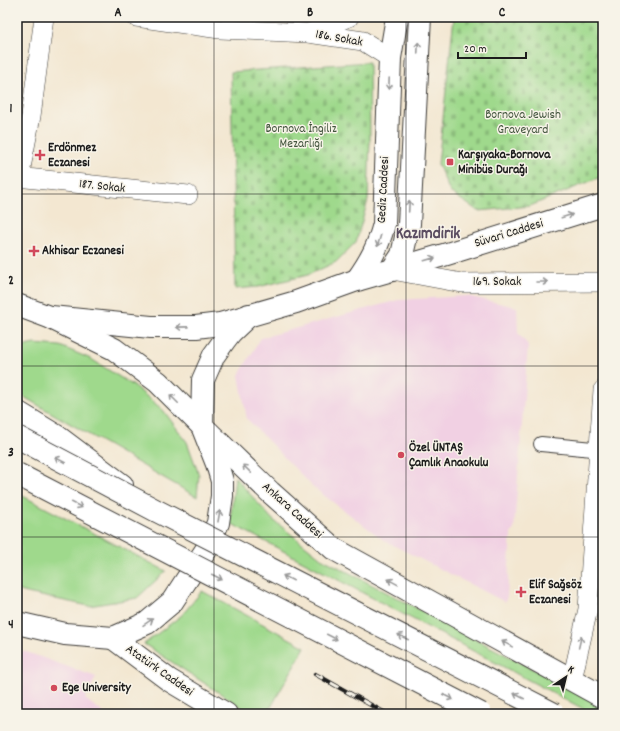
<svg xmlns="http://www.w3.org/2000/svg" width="620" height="731" font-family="Dekko,sans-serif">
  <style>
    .built { fill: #f1d0e3 }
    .grass { fill: #9fd98c; stroke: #5e7a54 }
    .cemetery { fill: url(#cemetery-stones); stroke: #5e7a54 }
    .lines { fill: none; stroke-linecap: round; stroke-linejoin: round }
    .pedestrian-casing { stroke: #3c3a37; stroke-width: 16 }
    .minor-casing { stroke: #3c3a37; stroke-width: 20 }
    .tertiary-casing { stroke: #3c3a37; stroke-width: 24 }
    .secondary-casing { stroke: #3c3a37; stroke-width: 24 }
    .primary-casing { stroke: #3c3a37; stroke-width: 24 }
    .motorway-casing { stroke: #3c3a37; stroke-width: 24 }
    .pedestrian { stroke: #fff; stroke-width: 14 }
    .minor { stroke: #fff; stroke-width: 19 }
    .tertiary { stroke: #fff; stroke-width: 22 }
    .secondary { stroke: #fff; stroke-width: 22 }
    .primary { stroke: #fff; stroke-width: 22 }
    .motorway { stroke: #fff; stroke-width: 22 }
    .rail-casing { stroke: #1c1c1c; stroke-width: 4.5 }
    .rail { stroke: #f7f3e8; stroke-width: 3; stroke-dasharray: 9; stroke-linecap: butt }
    .trunk-bridge-casing { stroke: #3c3a37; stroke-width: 24; stroke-linecap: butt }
    .trunk-bridge { stroke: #fff; stroke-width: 22 }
    .oneway { stroke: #999 }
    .grid { fill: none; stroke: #1c1c1c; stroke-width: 1; stroke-opacity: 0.55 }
    .poi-dot { fill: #d1495b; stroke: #f7f3e8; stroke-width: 1.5 }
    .labels { text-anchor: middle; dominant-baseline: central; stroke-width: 3; stroke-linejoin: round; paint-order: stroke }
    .street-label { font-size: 13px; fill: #1c1c1c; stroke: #f7f3e8 }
    .park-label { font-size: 13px; fill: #43553e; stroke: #f7f3e8 }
    .poi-label { font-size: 13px; font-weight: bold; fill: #1c1c1c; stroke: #f7f3e8; text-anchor: start }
    .district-label { font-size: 17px; font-weight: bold; fill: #5b4d61; stroke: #f7f3e8 }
    .neatline { fill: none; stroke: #1c1c1c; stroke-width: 1.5 }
    .grid-label { font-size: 13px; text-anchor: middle; font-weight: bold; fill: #1c1c1c }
  </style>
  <defs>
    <pattern id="cemetery-stones" width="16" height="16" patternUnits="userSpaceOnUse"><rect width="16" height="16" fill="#9fd98c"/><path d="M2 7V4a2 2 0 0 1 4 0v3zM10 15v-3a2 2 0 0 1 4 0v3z" fill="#88ba78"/></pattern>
  </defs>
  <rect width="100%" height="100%" fill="#f7f3e8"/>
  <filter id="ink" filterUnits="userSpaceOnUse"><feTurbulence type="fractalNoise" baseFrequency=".025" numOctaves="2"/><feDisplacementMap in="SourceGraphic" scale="8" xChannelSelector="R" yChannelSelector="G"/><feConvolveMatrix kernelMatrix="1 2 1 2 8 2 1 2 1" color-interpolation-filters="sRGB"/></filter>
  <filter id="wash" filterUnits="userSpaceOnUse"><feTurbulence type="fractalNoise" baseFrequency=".012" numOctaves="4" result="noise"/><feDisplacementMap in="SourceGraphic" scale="16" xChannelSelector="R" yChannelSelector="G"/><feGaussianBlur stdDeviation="0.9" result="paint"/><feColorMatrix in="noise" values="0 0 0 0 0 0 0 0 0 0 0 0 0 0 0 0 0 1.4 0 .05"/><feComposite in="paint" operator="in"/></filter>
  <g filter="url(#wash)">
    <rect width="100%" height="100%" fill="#f3e7d1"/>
    <g class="built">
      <path d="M466,296L517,307L518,333L528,345L514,529L511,534L507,596L505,602L385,541L314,488L247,419L239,375L261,338L398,300Z"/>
      <path d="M17,650H21L96,677L85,699L105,714H17Z"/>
    </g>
    <g class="grass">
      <path d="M34,344L60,346L91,359L134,386L163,410L187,442L199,475L197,497L17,393V348Z"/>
      <path d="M235,477L272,519L321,558L603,706V714H593L230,523Z"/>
      <path d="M17,493L166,571L137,598L89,606L27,593L17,590Z"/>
      <path d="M202,591L305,647L267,714H252L144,644L182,615Z"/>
    </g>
    <g class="cemetery">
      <path d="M454,17H603V176L530,206L478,211L450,192L438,164Z"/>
      <path d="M369,62L370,139L368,200L356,242L336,262L308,275L258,287L235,289L231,72Z"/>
    </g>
  </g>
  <g filter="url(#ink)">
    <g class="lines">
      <g class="pedestrian-casing">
        <path id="pedestrian" d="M541,444L603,450"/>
      </g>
      <g class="minor-casing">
        <g id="minor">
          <path d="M136,17L220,29L308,33L363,41L390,58"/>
          <path d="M309,33L349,17"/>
          <path d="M17,177L188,195"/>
          <path d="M19,178L31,116L44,17"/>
          <path d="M392,270L462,283L603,282"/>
          <path d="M572,680L588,609L603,390"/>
        </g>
      </g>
      <g class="tertiary-casing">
        <path id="tertiary" d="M392,270L447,254L603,205"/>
      </g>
      <g class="secondary-casing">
        <g id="secondary">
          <path d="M357,280C371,260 378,247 384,224L390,58L397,17"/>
          <path d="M249,315L231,332L224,341L214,355L203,380L202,426L270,492L334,549L603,697"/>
          <path d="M51,317L151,327H196L220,324L296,302L357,280L392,270L402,255L409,224L420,17"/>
          <path d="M113,638L169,680L226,714"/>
        </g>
      </g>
      <g class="primary-casing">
        <path id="primary" d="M17,305L49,317L114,349L158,382L202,426L217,464L222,481V496L218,523L206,550L172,602L147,623L113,638L65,634L17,623"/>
      </g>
      <g class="motorway-casing">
        <path id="motorway" d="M17,412L58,437L122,485"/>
      </g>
      <use href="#pedestrian" class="pedestrian"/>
      <use href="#minor" class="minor"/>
      <use href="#tertiary" class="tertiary"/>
      <use href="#secondary" class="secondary"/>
      <use href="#primary" class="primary"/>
      <use href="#motorway" class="motorway"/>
      <g class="rail-casing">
        <g id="rail">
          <path d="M315,674L387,714"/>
          <path d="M292,712L296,714"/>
        </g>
      </g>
      <use href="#rail" class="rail"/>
      <g class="trunk-bridge-casing">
        <g id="trunk-bridge">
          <path d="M17,437L155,510L554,714"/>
          <path d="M17,474L481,714"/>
        </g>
      </g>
      <use href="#trunk-bridge" class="trunk-bridge"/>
    </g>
    <defs><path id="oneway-shaft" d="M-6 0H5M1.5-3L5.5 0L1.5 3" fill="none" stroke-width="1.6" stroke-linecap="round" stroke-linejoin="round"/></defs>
    <g class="oneway">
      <use href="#oneway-shaft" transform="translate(418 48) rotate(-87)"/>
      <use href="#oneway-shaft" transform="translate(389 84) rotate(92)"/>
      <use href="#oneway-shaft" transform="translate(409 206) rotate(-87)"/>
      <use href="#oneway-shaft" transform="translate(567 216) rotate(-17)"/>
      <use href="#oneway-shaft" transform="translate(379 241) rotate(107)"/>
      <use href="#oneway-shaft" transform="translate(430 259) rotate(-16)"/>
      <use href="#oneway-shaft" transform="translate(542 282)"/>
      <use href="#oneway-shaft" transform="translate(182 327) rotate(179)"/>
      <use href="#oneway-shaft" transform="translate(174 399) rotate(-135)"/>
      <use href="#oneway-shaft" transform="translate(60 460) rotate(-152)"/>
      <use href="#oneway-shaft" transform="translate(247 469) rotate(-136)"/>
      <use href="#oneway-shaft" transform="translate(77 505) rotate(27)"/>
      <use href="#oneway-shaft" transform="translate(219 516) rotate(-80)"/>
      <use href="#oneway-shaft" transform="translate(217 577) rotate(27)"/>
      <use href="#oneway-shaft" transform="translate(288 578) rotate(-153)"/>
      <use href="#oneway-shaft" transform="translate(393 582) rotate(-151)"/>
      <use href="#oneway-shaft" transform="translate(148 622) rotate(-34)"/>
      <use href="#oneway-shaft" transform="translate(332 637) rotate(27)"/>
      <use href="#oneway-shaft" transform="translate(403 637) rotate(-153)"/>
      <use href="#oneway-shaft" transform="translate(580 642) rotate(-77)"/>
      <use href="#oneway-shaft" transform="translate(507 644) rotate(-151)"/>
      <use href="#oneway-shaft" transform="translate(519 696) rotate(-153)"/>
      <use href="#oneway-shaft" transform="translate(448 697) rotate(27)"/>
    </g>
  </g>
  <path class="grid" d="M214,17V714M406,17V714M17,194H603M17,366H603M17,537H603"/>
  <g class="poi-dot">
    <path d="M38 149h4v4h4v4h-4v4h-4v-4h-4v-4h4z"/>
    <rect x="446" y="158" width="8" height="8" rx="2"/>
    <path d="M32 245h4v4h4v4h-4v4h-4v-4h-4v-4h4z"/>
    <circle cx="401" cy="455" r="4"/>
    <path d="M519 586h4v4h4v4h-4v4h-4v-4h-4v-4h4z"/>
    <circle cx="54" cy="688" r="4"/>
  </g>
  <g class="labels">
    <g class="street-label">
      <text transform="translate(339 39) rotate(10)">186. Sokak</text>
      <text transform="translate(102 187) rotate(6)">187. Sokak</text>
      <text transform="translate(384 190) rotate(-87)">Gediz Caddesi</text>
      <text transform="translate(509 234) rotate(-17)">Süvari Caddesi</text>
      <text x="497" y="282">169. Sokak</text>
      <text transform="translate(292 511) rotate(42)">Ankara Caddesi</text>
      <text transform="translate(159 671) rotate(35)">Atatürk Caddesi</text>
    </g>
    <g class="park-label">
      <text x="523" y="115">Bornova Jewish<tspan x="523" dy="15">Graveyard</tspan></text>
      <text x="301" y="129">Bornova İngiliz<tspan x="301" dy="15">Mezarlığı</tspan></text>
    </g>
    <g class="poi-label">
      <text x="48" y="148">Erdönmez<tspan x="48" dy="15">Eczanesi</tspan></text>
      <text x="458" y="155">Karşıyaka-Bornova<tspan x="458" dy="15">Minibüs Durağı</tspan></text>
      <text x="42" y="251">Akhisar Eczanesi</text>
      <text x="409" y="448">Özel ÜNTAŞ<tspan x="409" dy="15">Çamlık Anaokulu</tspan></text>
      <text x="529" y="585">Elif Sağsöz<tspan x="529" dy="15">Eczanesi</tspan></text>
      <text x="62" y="688">Ege University</text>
    </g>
    <g class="district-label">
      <text x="428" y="235">Kazımdirik</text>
    </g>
  </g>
  <rect width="620" height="731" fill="none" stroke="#f7f3e8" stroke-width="44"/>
  <g transform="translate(566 677) rotate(35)" stroke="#f7f3e8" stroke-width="3" paint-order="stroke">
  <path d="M0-3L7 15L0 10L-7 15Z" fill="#1c1c1c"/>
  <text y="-6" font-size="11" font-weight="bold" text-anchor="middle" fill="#1c1c1c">K</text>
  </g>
  <path d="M458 52v6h68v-6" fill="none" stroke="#1c1c1c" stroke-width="2"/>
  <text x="464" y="52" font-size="12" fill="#1c1c1c" stroke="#f7f3e8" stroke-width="3" paint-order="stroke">20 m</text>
  <rect x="22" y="22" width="576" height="687" class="neatline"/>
  <g class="grid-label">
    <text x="118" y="16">A</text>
    <text x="310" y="16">B</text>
    <text x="502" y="16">C</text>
    <text x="11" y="112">1</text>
    <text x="11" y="284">2</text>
    <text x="11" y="456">3</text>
    <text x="11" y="628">4</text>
  </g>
</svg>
